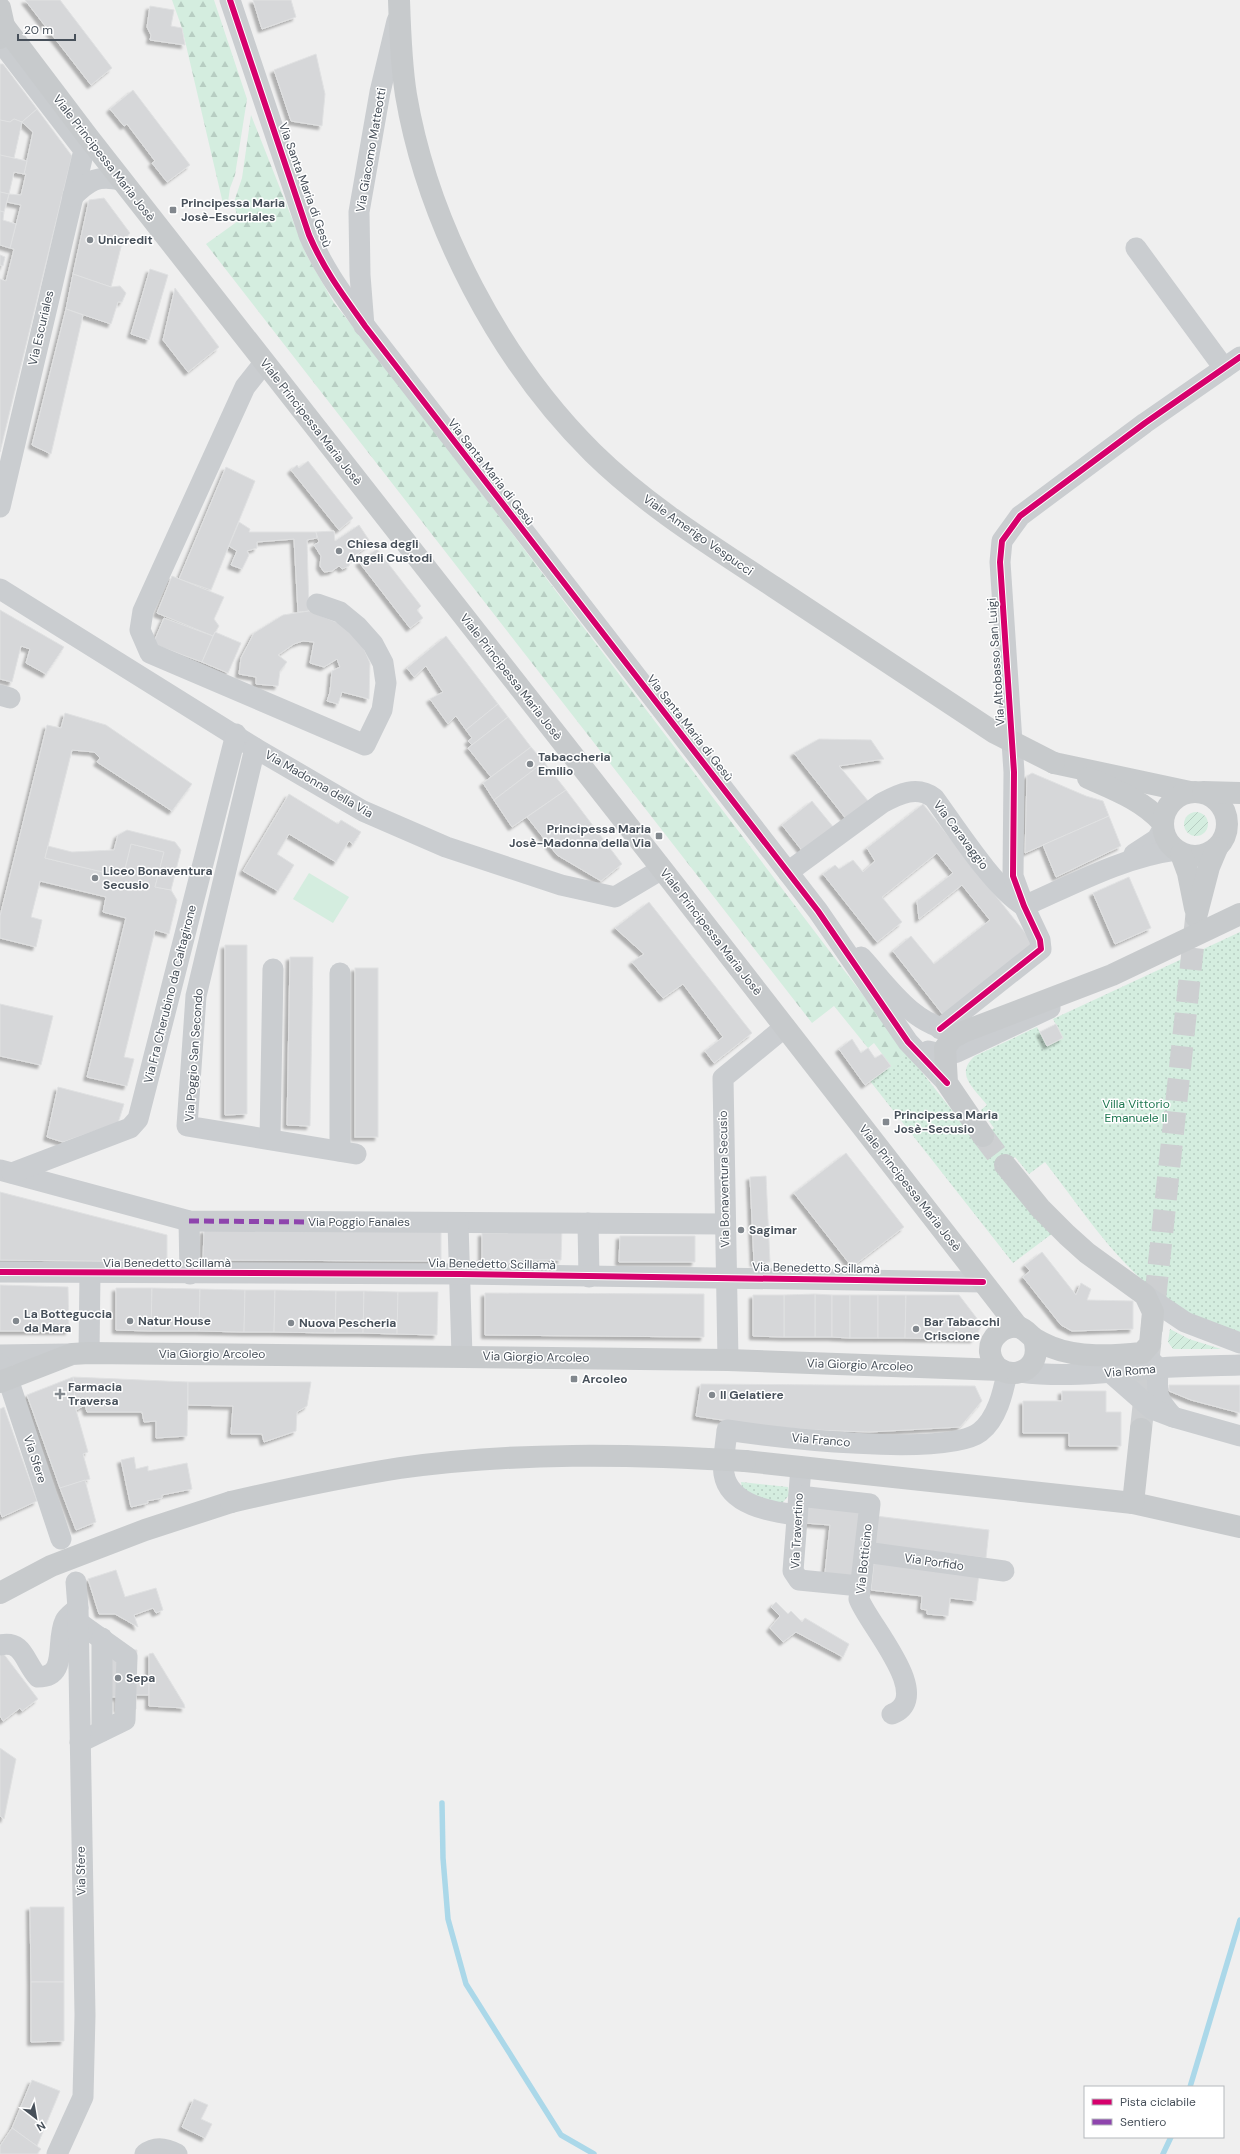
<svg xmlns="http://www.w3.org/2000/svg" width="1240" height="2154" font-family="'DM Sans',sans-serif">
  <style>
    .grass { fill: url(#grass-dots) }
    .forest { fill: url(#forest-firs) }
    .garden { fill: url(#garden-furrows) }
    .pitch { fill: #d4eddf }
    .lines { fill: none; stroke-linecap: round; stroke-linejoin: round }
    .stream { stroke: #abd8e9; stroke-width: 5.5 }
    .building { fill: #d6d7d9; stroke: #e0e1e2; filter: url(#shadow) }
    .major-tunnel { stroke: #cdcfd1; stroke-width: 22; stroke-dasharray: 22 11; stroke-linecap: butt }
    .minor { stroke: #cacdd0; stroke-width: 21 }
    .major { stroke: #c7cacc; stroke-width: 22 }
    .major-bridge { stroke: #c7cacc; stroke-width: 22 }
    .quiet { stroke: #8e44ad; stroke-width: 5; stroke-dasharray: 10 5; stroke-linecap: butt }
    .cycleway-casing { stroke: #fff; stroke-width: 8 }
    .cycleway { stroke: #d6006c; stroke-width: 6 }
    .poi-dot { fill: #82888e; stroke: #fff; stroke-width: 1.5 }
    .labels { text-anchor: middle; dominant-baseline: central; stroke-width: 3; stroke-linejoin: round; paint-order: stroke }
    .street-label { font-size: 12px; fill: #47505a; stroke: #fff }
    .poi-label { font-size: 12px; font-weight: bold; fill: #47505a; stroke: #fff; text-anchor: start }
    .park-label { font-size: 12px; fill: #1c764f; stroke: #fff }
  </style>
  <defs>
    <pattern id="grass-dots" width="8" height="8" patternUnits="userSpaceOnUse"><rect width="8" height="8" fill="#d4eddf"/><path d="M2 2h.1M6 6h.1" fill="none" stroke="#b7cdc2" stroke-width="1.8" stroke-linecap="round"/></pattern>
    <pattern id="forest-firs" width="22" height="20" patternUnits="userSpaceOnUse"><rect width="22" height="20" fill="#d4eddf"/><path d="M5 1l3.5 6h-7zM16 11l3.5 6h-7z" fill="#b7cdc2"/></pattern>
    <pattern id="garden-furrows" width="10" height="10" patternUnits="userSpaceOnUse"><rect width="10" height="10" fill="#d4eddf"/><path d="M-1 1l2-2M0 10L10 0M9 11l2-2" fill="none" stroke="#b7cdc2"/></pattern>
    <filter id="shadow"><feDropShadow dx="-3.5" dy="3.5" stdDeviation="1" flood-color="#0004"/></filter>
  </defs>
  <rect width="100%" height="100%" fill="#efefef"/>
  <g class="grass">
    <path d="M1240,932V1332C1223,1326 1202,1321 1186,1312C1125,1278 1087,1216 1045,1162L1029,1174L1015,1157L999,1169L1053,1233L1013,1263L870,1081L907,1053L976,1141L994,1128L981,1110L987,1105C974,1088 954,1074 975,1056L1037,1027L1047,1046L1063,1038L1053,1019Z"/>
    <path d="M741,1482L788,1487L789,1495L781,1505L773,1504L742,1489Z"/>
  </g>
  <g class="forest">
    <path d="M172,0H214L247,99L235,175L230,188L228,202L224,208L182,28Z"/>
    <path d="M251,115L306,254L334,303L394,378L907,1053L891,1066L874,1043L868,1048L834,1006L812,1023L206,244L238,221L234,202L242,178Z"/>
  </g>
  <g class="garden">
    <circle cx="1196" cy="824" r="12"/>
    <path d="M1170,1329L1189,1339L1221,1349H1173L1168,1342Z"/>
  </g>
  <path class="pitch" d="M309,873L349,897L333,923L293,899Z"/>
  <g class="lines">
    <g class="stream">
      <path d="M442,1803L443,1858L448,1919L466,1984L561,2135L594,2154"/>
      <path d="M1190,2087L1240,1920"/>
      <path d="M1163,2154L1171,2137"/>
    </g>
  </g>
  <g class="building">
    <path d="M25,0H60L112,68L91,85Z"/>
    <path d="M253,0H291L296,17L262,29Z"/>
    <path d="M150,6L174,10L171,26L182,28L185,45L150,40L151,35L147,27Z"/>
    <path d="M316,54L325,94L322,126L291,121L274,70Z"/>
    <path d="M0,64H3L37,109L22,122L14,119L10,122L0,120Z"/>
    <path d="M133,90L190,165L167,182L152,163L155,161L127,124L124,126L110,109Z"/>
    <path d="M37,109L72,156L0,452V279L6,281L14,249L10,248L21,205L7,202L9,194L21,195L26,174H24L33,132L22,122Z"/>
    <path d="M14,119L22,122L14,158L0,155V120L10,122Z"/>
    <path d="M0,155L27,161L24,174L14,172L9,194L0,192Z"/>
    <path d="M0,192L9,194L4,212L0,211Z"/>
    <path d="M104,198L130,233L122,243L111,287L73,274L89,200Z"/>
    <path d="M0,211L4,212L3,220L16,224L10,248L0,245Z"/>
    <path d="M0,255L5,257L3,266L0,265Z"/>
    <path d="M150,269L168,275L149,340L131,334Z"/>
    <path d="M73,274L111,287L120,286L126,293L122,302H118L111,324L66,309Z"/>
    <path d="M175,288L219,347L188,372L163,340Z"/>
    <path d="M66,309L83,315L51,454L32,445Z"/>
    <path d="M308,461L353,518L339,530L291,470L297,465L299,468Z"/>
    <path d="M226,467L255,481L211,590L179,579Z"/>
    <path d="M239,522L250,529L249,532H316L317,538L307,540L309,611L298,612L294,539L257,542V548L247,551L249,555L242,569L231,565L237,551L229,546Z"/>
    <path d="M359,525L371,543L350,560L349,566L342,569L339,566L332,571L324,572L320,566L321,556L314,545L319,542L316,532L334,531L335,541Z"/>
    <path d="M377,549L421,606L417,610L423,618L410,628L359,562Z"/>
    <path d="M172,576L224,597L214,619L219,626L213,636L157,613Z"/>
    <path d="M0,610L64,647L46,674L26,663L30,649L21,646L12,682L0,679Z"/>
    <path d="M309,611L346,626L362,644L370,663L369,699L342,692L338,704L327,701L330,692L332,671L340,667L337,659L324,667L310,663L314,642L303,641L294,644L278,655L287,662L280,671L278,686L256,684V677L239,674L241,658L254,633L283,615Z"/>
    <path d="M164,618L213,636L202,662L153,644Z"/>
    <path d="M215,632L241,643L228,673L202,662Z"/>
    <path d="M446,636L498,704L466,730L456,716L448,724L430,699L443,692L426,666L414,677L407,668Z"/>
    <path d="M498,704L508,717L472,745L468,741L472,738L466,730Z"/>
    <path d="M65,713L106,725L192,784L172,811L97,762L100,758L94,752L72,750L45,858L123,877L131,844L164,852L155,887L171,890L177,900L169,934L155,930L124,1057L134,1059L127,1086L87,1077L126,918L103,912L106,897L40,881L31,917L42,920L36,947L0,938V916L47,725L61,728Z"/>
    <path d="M508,717L531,747L491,777L468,748Z"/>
    <path d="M819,739L871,740L884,759L839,766L869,802L847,820L794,753Z"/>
    <path d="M531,747L544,762L494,800L483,783Z"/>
    <path d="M544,762L566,790L512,827L494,800Z"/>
    <path d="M1032,773L1086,796L1103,801L1109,816L1025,853L1027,776Z"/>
    <path d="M566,790L622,864L601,881L557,855L527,817Z"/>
    <path d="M289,794L338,824L341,820L361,832L353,844L349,841L336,862L289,834L277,854L294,865L278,891L243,871Z"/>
    <path d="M812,801L834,828L804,853L782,825Z"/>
    <path d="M923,804L1034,944L944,1016L893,951L911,936L934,964L990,920L962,885L919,919L917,901L953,873L937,853L882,897L902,922L877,942L823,874L835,865L839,869L853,860L863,872L875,861L867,848Z"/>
    <path d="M1109,816L1121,846L1056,877L1043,845Z"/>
    <path d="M127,830L175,842L181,850L171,890L155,887L164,852L131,844L123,877L45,858L48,846L72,852L114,850L118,835Z"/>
    <path d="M1129,877L1151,928L1115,944L1093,893Z"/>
    <path d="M649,902L752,1033L714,1063L705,1051L723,1037L683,984L663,998L632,962L644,954L615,928Z"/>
    <path d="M225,945H247V1114L225,1115Z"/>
    <path d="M290,957H313L310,1126L287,1125Z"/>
    <rect x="355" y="968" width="23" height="169"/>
    <path d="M0,1004L53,1016L41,1065L0,1056Z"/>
    <path d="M1056,1024L1063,1038L1047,1046L1040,1032Z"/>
    <path d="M852,1039L861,1053L868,1048L875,1058L882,1054L891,1066L865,1085L839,1049Z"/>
    <path d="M58,1087L124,1104L118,1123L63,1142L47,1137Z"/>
    <path d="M846,1153L904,1227L852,1267L794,1193Z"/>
    <path d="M766,1176L770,1262L754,1263L750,1177Z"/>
    <path d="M0,1192L167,1235V1262L0,1260Z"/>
    <path d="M508,1227L562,1228L561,1260H509V1263H482V1233H508Z"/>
    <path d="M204,1230L441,1231V1261L203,1260Z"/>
    <path d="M620,1236H695V1262H619Z"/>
    <path d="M1042,1252L1076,1295L1081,1283L1091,1289L1087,1300L1133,1301V1329L1072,1331L1061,1325L1023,1277L1030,1271L1025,1265Z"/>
    <path d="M0,1285L68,1287L69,1331H0Z"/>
    <path d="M116,1288H152L151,1331L116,1330Z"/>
    <path d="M152,1288L200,1289L199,1331H151Z"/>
    <path d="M200,1289L245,1290L244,1332L199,1331Z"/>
    <path d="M245,1290H275L274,1332H244Z"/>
    <path d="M275,1290L336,1291L335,1333L274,1332Z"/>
    <path d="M336,1291H364L363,1333H335Z"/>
    <path d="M364,1291L398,1292L397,1334L363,1333Z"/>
    <path d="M398,1292H438L437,1335L397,1334Z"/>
    <path d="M485,1293L704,1294V1337L485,1335Z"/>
    <path d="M815,1294L832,1295V1337H815Z"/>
    <path d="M815,1294V1337H784V1295Z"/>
    <path d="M753,1295H784V1337L753,1336Z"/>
    <path d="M832,1295H850V1338L832,1337Z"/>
    <rect x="850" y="1295" width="28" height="43"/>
    <path d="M878,1295H906L905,1338H878Z"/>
    <path d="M906,1295H959L982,1325L974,1339L905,1338Z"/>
    <path d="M73,1377L188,1382L187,1436L156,1438V1421L144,1422L142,1412H87L85,1405L76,1410Z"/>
    <path d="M73,1377L76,1410L88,1452L83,1454L90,1479L60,1488L27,1395Z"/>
    <path d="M188,1382H311L307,1406L297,1412L296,1431L264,1442L262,1434H231L233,1406L188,1405Z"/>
    <path d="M701,1384L975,1386L982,1401L960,1427L869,1432L813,1430L761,1426L696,1416Z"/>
    <path d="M1169,1385H1240V1413L1191,1400L1169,1391Z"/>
    <path d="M1062,1391H1106V1412H1121V1446H1069V1433H1023V1401H1062Z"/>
    <path d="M4,1407L37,1501L2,1517L0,1511V1409Z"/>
    <path d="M134,1457L136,1469L148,1466V1471L187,1463L192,1489L162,1495V1498L147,1501L148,1503L131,1507L121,1460Z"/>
    <path d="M85,1480L96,1522L76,1530L60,1488Z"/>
    <path d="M808,1502L864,1508L856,1576L825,1573L830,1525L805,1523Z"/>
    <path d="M876,1516L989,1530L986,1558L873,1544Z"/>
    <path d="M874,1562L979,1573L976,1601L950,1598L948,1616L927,1614V1610L921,1609L922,1596L871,1590Z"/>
    <path d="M116,1570L125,1597L156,1588L163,1610L156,1613L153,1608L134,1615L138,1627L115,1614H99L88,1579Z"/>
    <path d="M776,1602L788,1614L791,1611L802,1622L805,1618L849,1644L843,1657L796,1632L783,1642L770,1628L780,1616L771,1607Z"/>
    <path d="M118,1649L137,1650L136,1681H149V1695H136V1709H118V1697H99L100,1657Z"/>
    <path d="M3,1653L38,1699L22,1711L20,1708L3,1721L0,1716V1656Z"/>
    <path d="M153,1653L184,1704L185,1708L149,1706V1654Z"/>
    <path d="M0,1748L16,1759L4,1819L0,1816Z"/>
    <path d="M30,1907H64V1982H31Z"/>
    <path d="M31,1982H64V2041L31,2042Z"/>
    <path d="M32,2080L60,2091L37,2146L12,2128Z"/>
    <path d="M194,2099L208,2105L201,2119L212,2124L205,2138L182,2127Z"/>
    <path d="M12,2128L41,2149L37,2154H0V2146Z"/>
  </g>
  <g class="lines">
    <g class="major-tunnel">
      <path d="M983,1136L1005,1165"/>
      <path d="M1141,1429L1196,919"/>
    </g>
    <g class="minor">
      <path d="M230,0L309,235C324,270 343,295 365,326L818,911L908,1042L947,1083"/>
      <path d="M0,41L84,150L0,507"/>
      <path d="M73,196C90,180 97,175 121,180"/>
      <path d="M1136,248L1224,368"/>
      <path d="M364,326L360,275L359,212L380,92L397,21"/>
      <path d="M264,363L245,387L143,611L140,630L150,653L365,745L382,710L386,683L383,663L373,644L357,626L340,612L317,604"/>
      <path d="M0,589L255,748L363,811L446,847L561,885L615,897L662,869"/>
      <path d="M0,695L10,698"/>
      <path d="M255,748L196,996L187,1126L356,1154"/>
      <path d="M1134,854L1157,839L1163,829"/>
      <path d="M788,872L882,803C899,794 917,785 934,798C956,828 994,888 1024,906C1072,885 1123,857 1176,850"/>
      <path d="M861,957C886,984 913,1026 953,1030"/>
      <path d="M940,1029L1041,949L1040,940L1024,906L1013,876L1014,772L1000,562L1002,541L1020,516L1145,423L1240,357"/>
      <path d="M928,1051L946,1055L957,1052L1050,1008"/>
      <path d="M270,1139L273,969"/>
      <path d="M340,1151V973"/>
      <path d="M0,1170L189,1221L725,1224"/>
      <path d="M12,1173L130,1128L138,1119L236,734"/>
      <path d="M189,1221L190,1274"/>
      <path d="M458,1223L462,1356"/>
      <path d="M588,1223L589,1277"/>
      <path d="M0,1272L460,1274L983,1282"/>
      <path d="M1145,1295L1185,1322L1240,1343"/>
      <path d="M89,1353L90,1273"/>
      <path d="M0,1355L69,1354"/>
      <path d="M1149,1359L1158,1368C1157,1394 1155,1397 1173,1417"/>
      <path d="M728,1360L723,1078L785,1027"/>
      <path d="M0,1364L8,1379L61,1539"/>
      <path d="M1020,1372C1066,1378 1112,1372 1158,1368C1185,1366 1213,1366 1240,1365"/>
      <path d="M1111,1373L1152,1409L1173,1417L1240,1436"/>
      <path d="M801,1467L793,1571L799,1580L860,1586"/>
      <path d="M799,1496L870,1504L859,1599C867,1623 936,1697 892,1714"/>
      <path d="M797,1515C771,1512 729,1505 724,1474C722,1461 726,1444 727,1430C773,1437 947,1458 980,1432C997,1419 1003,1393 1007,1373"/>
      <path d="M865,1552L1004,1571"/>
      <path d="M78,1622L127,1657L125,1720L80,1742"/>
      <path d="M102,1638V1731"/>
      <path d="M0,1645C24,1640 24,1662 38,1677C69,1677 55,1642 65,1621C67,1616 74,1612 78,1608"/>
      <path d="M57,2154L83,2097L85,2015L78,1608L76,1582"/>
      <path d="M145,2154C155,2146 166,2148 177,2154"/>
    </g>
    <g class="major">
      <path d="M0,8L4,26L0,38"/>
      <path d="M4,26L88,137L662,869L1018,1327"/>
      <path d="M1054,763L1190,792"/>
      <path d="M1088,778C1115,790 1142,800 1162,822"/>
      <circle cx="1195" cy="824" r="32"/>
      <path d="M1203,792L1240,793"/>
      <path d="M1181,854L1188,873L1195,908"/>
      <path d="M1196,917L1209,867L1217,848"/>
      <path d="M983,1136L947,1083L945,1048L952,1038L963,1032L1112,975L1240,914"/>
      <path d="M1005,1165L1040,1208L1067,1235L1087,1253L1145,1295L1153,1312L1150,1344L1142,1353C1113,1356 1078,1358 1051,1347C1046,1345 1040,1342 1035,1339C1029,1335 1026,1329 1018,1327C1004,1325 989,1337 990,1352C994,1385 1046,1378 1034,1339"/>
      <path d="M0,1382L72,1354L89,1353L728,1360L1001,1370"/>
      <path d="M745,1461L1133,1503L1240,1527"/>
      <path d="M1133,1503L1141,1429"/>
      <path d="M0,1593L51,1566L145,1530L231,1502"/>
    </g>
    <g class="major-bridge">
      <path d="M399,0C400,31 401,64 406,95C428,224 500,361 593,453C647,506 712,546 774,587C848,636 922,685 995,733L1054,763"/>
      <path d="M231,1502C287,1489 343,1477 400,1468C515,1452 630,1454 745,1461"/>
    </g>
    <path class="quiet" d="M189,1221L315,1222"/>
    <g class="cycleway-casing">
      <g id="cycleway">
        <path d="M230,0L309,235C324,270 343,295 365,326L818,911L908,1042L947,1083"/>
        <path d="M940,1029L1041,949L1040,940L1024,906L1013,876L1014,772L1000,562L1002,541L1020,516L1145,423L1240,357"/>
        <path d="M0,1272L460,1274L983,1282"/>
      </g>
    </g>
    <use href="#cycleway" class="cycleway"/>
  </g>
  <g class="poi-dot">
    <rect x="169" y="206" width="8" height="8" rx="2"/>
    <circle cx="90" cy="240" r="4"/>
    <circle cx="339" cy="551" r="4"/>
    <circle cx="530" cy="764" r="4"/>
    <rect x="655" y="832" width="8" height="8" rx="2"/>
    <circle cx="95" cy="878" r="4"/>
    <rect x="882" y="1118" width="8" height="8" rx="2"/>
    <circle cx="741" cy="1230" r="4"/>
    <circle cx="16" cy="1321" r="4"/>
    <circle cx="130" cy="1321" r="4"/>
    <circle cx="291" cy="1323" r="4"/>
    <circle cx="916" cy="1329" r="4"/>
    <rect x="570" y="1375" width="8" height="8" rx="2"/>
    <path d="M58 1388h4v4h4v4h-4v4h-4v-4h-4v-4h4z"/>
    <circle cx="712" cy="1395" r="4"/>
    <circle cx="118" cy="1678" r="4"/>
  </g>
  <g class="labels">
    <g class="street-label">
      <text transform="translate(371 150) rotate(-80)">Via Giacomo Matteotti</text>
      <text transform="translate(104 158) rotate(52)">Viale Principessa Maria Josè</text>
      <text transform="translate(305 185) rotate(70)">Via Santa Maria di Gesù</text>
      <text transform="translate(41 328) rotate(-77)">Via Escuriales</text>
      <text transform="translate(311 422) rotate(52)">Viale Principessa Maria Josè</text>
      <text transform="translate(491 472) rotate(52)">Via Santa Maria di Gesù</text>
      <text transform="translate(698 535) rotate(35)">Viale Amerigo Vespucci</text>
      <text transform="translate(996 662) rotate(-94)">Via Altobasso San Luigi</text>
      <text transform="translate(511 677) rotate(52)">Viale Principessa Maria Josè</text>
      <text transform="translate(690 728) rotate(52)">Via Santa Maria di Gesù</text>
      <text transform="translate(319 784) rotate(30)">Via Madonna della Via</text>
      <text transform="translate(961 835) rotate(53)">Via Caravaggio</text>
      <text transform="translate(711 932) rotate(52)">Viale Principessa Maria Josè</text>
      <text transform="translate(170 994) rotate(-76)">Via Fra Cherubino da Caltagirone</text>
      <text transform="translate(194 1055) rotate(-86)">Via Poggio San Secondo</text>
      <text transform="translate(724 1179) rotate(-91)">Via Bonaventura Secusio</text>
      <text transform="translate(910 1188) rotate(52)">Viale Principessa Maria Josè</text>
      <text x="359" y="1222">Via Poggio Fanales</text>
      <text x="167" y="1263">Via Benedetto Scillamà</text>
      <text transform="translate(492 1264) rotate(1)">Via Benedetto Scillamà</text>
      <text transform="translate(816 1268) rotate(1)">Via Benedetto Scillamà</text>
      <text x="212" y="1354">Via Giorgio Arcoleo</text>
      <text transform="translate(536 1357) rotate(1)">Via Giorgio Arcoleo</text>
      <text transform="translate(860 1365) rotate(2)">Via Giorgio Arcoleo</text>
      <text transform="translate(1130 1371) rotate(-5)">Via Roma</text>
      <text transform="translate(821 1440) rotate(5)">Via Franco</text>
      <text transform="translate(35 1459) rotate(72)">Via Sfere</text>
      <text transform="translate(797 1531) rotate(-87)">Via Travertino</text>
      <text transform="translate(864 1559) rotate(-84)">Via Botticino</text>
      <text transform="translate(934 1562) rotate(8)">Via Porfido</text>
      <text transform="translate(81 1871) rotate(-91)">Via Sfere</text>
    </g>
    <g class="poi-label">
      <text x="181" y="203">Principessa Maria<tspan x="181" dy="14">Josè-Escuriales</tspan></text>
      <text x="98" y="240">Unicredit</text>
      <text x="347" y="544">Chiesa degli<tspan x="347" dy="14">Angeli Custodi</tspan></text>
      <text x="538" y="757">Tabaccheria<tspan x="538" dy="14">Emilio</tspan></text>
      <text x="651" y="829" text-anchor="end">Principessa Maria<tspan x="651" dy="14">Josè-Madonna della Via</tspan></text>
      <text x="103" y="871">Liceo Bonaventura<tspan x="103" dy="14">Secusio</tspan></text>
      <text x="894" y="1115">Principessa Maria<tspan x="894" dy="14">Josè-Secusio</tspan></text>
      <text x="749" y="1230">Sagimar</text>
      <text x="24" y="1314">La Botteguccia<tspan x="24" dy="14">da Mara</tspan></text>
      <text x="138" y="1321">Natur House</text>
      <text x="924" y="1322">Bar Tabacchi<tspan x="924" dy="14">Criscione</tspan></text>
      <text x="299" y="1323">Nuova Pescheria</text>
      <text x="582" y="1379">Arcoleo</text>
      <text x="68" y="1387">Farmacia<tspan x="68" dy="14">Traversa</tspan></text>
      <text x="720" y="1395">Il Gelatiere</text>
      <text x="126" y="1678">Sepa</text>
    </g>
    <g class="park-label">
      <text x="1136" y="1104">Villa Vittorio<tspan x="1136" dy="14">Emanuele II</tspan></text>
    </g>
  </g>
  <rect x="1084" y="2086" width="140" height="52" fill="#ffffff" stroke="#b5b9bd"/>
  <rect x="1092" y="2099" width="20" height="6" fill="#d6006c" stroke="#b5b9bd"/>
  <text x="1120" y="2106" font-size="12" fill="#47505a">Pista ciclabile</text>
  <rect x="1092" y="2119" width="20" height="6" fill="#8e44ad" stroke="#b5b9bd"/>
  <text x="1120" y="2126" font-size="12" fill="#47505a">Sentiero</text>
  <g transform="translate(36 2118) rotate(149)" stroke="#ffffff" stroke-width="3" paint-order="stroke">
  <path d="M0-3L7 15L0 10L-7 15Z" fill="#47505a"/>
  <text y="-6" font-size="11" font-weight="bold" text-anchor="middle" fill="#47505a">N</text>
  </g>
  <path d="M18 34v6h57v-6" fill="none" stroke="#47505a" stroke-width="2"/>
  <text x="24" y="34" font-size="12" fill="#47505a" stroke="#ffffff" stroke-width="3" paint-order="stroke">20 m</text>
</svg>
